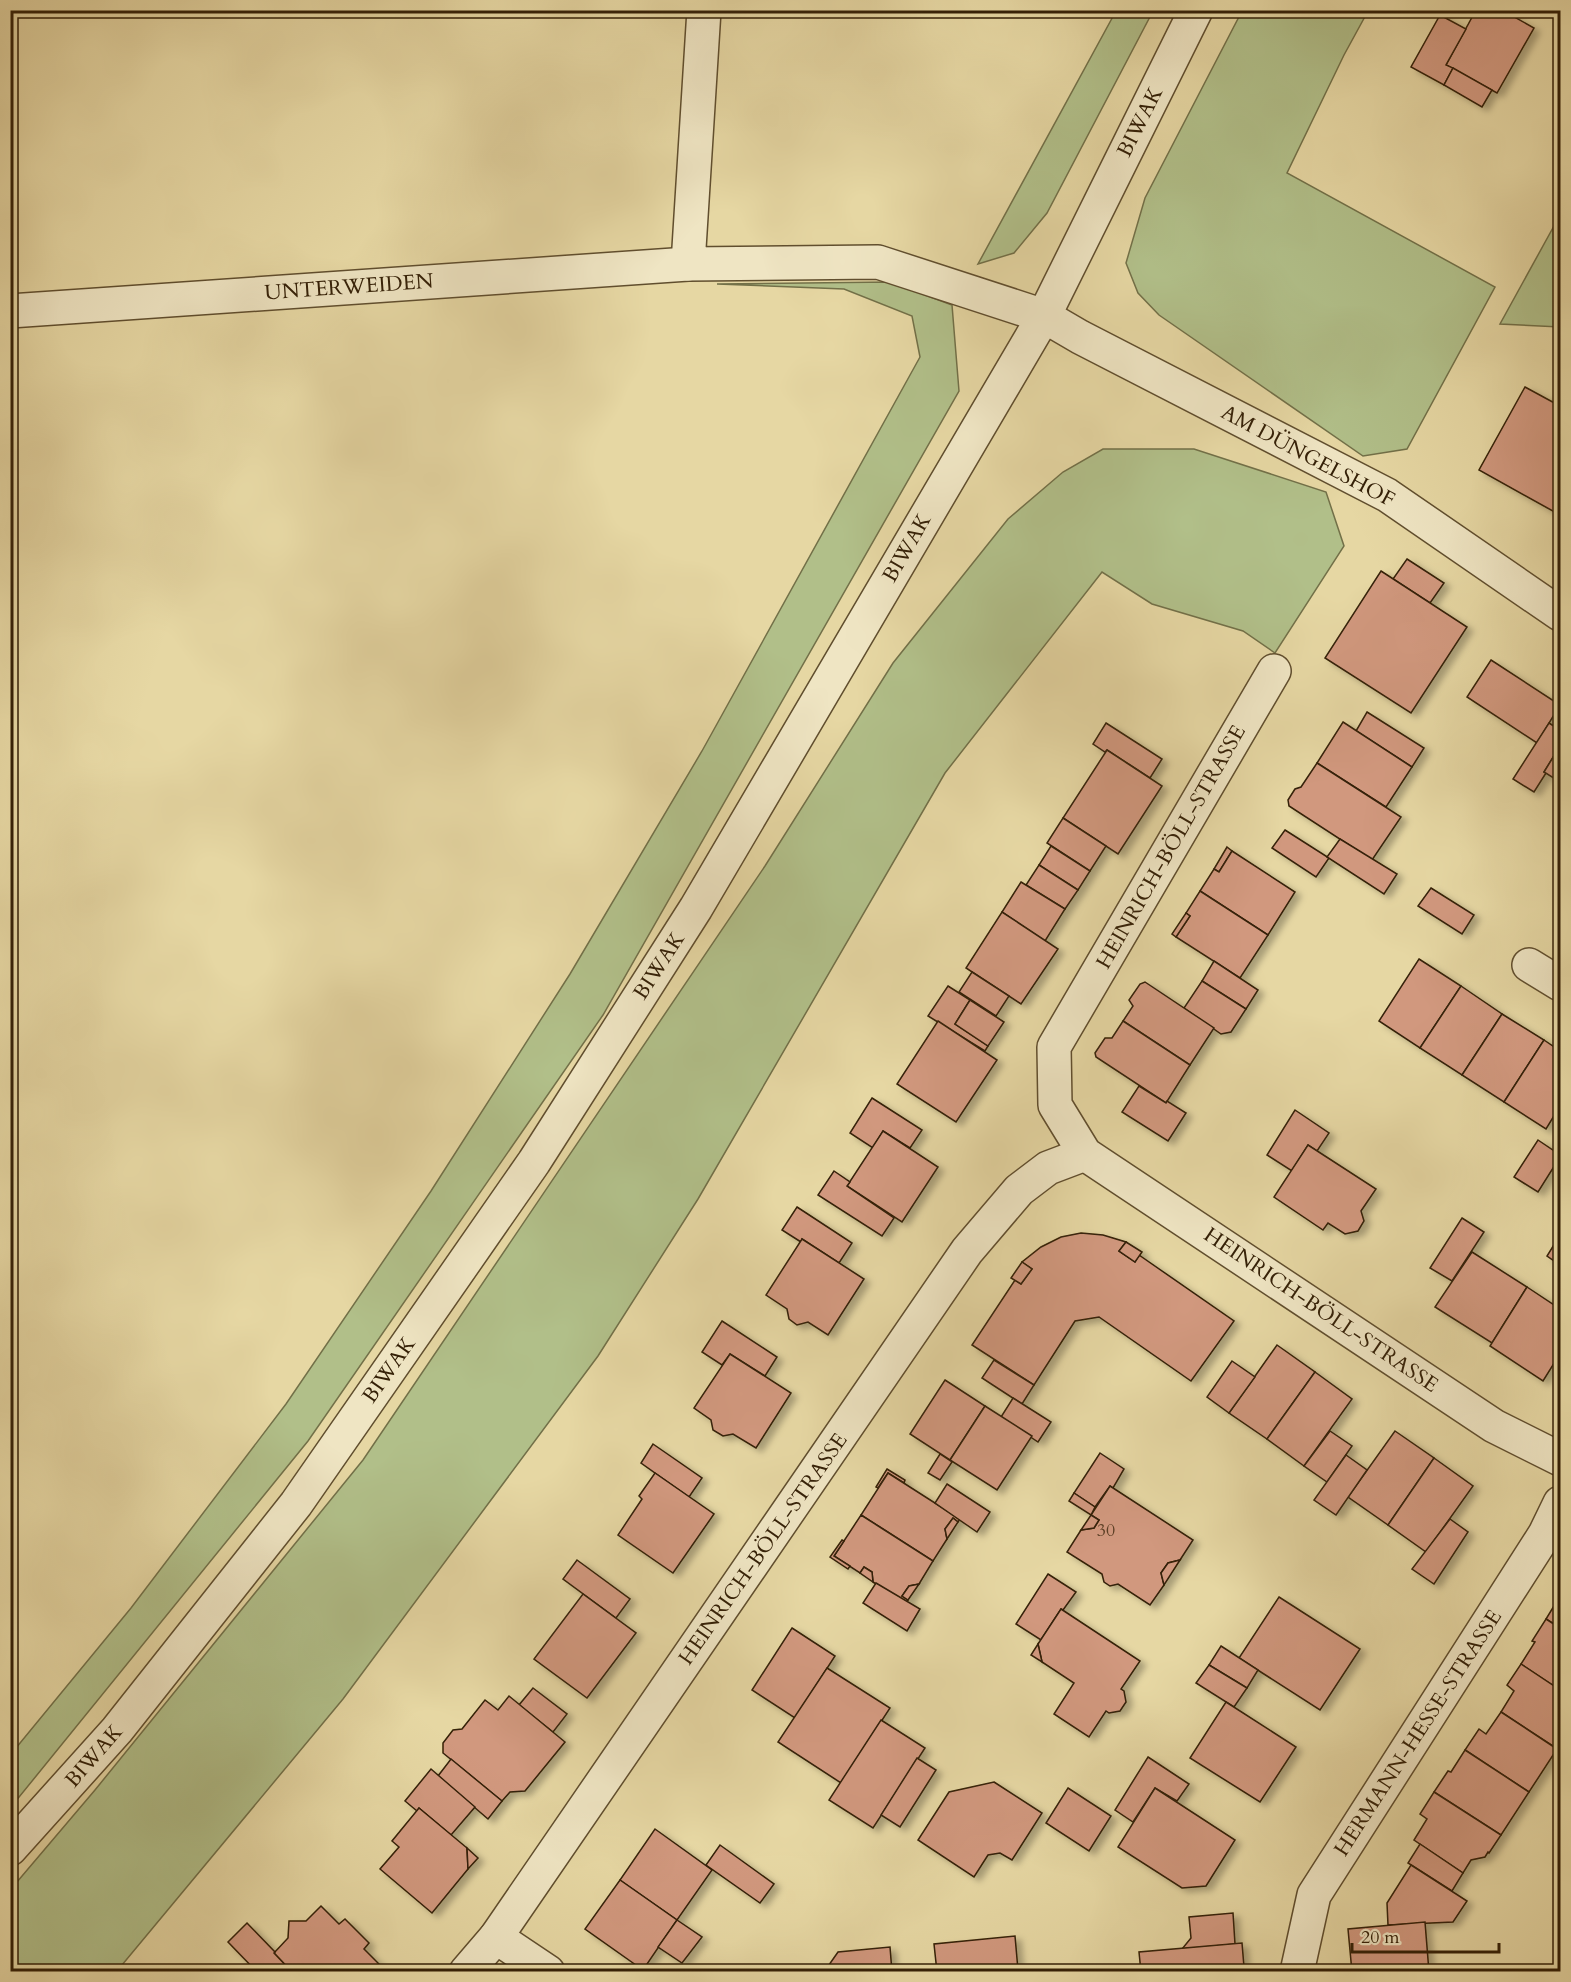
<svg xmlns="http://www.w3.org/2000/svg" width="1571" height="1982" font-family="Cardo,serif">
  <style>
    .green { fill: #b1bf89; stroke: #727048; stroke-width: 1.5 }
    .building { fill: #d1987e; stroke: #342007; stroke-width: 1.5; filter: url(#shadow) }
    .lines { fill: none; stroke-linecap: round; stroke-linejoin: round }
    .minor-casing { stroke: #604e2e; stroke-width: 36 }
    .minor { stroke: #efe5c3; stroke-width: 33 }
    .labels { text-anchor: middle; dominant-baseline: central; stroke-width: 6; stroke-linejoin: round; paint-order: stroke }
    .number-label { font-size: 18px; fill: #5b3e25 }
    .street-label { font-size: 21px; fill: #342007; stroke: #efe5c3 }
  </style>
  <defs>
    <filter id="shadow"><feDropShadow dx="6" dy="4" stdDeviation="3" flood-color="#0004"/></filter>
  </defs>
  <rect width="100%" height="100%" fill="#e6d7a3"/>
  <filter id="stains"><feTurbulence type="fractalNoise" baseFrequency=".00333" numOctaves="4"/><feColorMatrix values="0 0 0 0 .2 0 0 0 0 .09 0 0 0 0 .02 0 0 0 .5 -.17"/></filter>
  <radialGradient id="worn" r=".72"><stop offset=".6" stop-color="#630" stop-opacity="0"/><stop offset="1" stop-color="#630" stop-opacity=".3"/></radialGradient>
  <g class="green">
    <path d="M1116,11H1153L1047,213L1014,253L978,264Z"/>
    <path d="M1242,11H1368L1344,55L1287,173L1495,287L1407,449L1363,456L1159,315L1138,293L1126,263L1145,198Z"/>
    <path d="M1560,215V327L1500,324Z"/>
    <path d="M890,282L952,305L959,391L603,1015L308,1441L11,1807V1754L131,1608L286,1404L431,1191L570,974L702,751L920,357L912,316L844,289L717,284Z"/>
    <path d="M1103,449H1194L1326,492L1344,546L1275,653L1243,631L1152,604L1102,572L945,773L698,1199L598,1356L343,1699L117,1971H11V1889L95,1790L363,1460L765,866L893,663L1008,519L1063,472Z"/>
  </g>
  <g class="building">
    <path d="M1476,10H1502L1534,28L1497,93L1446,65Z"/>
    <path d="M1440,15L1466,29L1446,65L1453,68L1444,85L1411,67Z"/>
    <path d="M1453,68L1492,90L1482,107L1444,85Z"/>
    <path d="M1525,387L1560,406V515L1479,470Z"/>
    <path d="M1407,559L1444,583L1430,603L1393,579Z"/>
    <path d="M1381,571L1467,627L1411,713L1325,658Z"/>
    <path d="M1491,660L1560,705L1537,743L1467,697Z"/>
    <path d="M1367,712L1424,748L1412,767L1356,731Z"/>
    <path d="M1343,722L1412,767L1386,807L1317,763Z"/>
    <path d="M1106,723L1162,759L1150,778L1107,750L1105,752L1093,744Z"/>
    <path d="M1549,723L1560,730V746L1544,772L1546,773L1534,792L1513,779Z"/>
    <path d="M1560,746V782L1544,772Z"/>
    <path d="M1107,750L1162,786L1118,854L1063,818Z"/>
    <path d="M1317,763L1401,817L1372,860L1289,806L1288,800L1295,789L1301,787Z"/>
    <path d="M1063,818L1106,846L1090,871L1047,843Z"/>
    <path d="M1285,830L1329,858L1316,877L1272,848Z"/>
    <path d="M1340,839L1397,874L1384,894L1327,857Z"/>
    <path d="M1051,846L1090,871L1078,890L1039,865Z"/>
    <path d="M1227,847L1232,851L1219,872L1214,869Z"/>
    <path d="M1232,851L1295,892L1268,935L1200,891L1214,869L1219,872Z"/>
    <path d="M1039,865L1078,890L1065,909L1026,885Z"/>
    <path d="M1021,882L1065,909L1045,941L1002,912Z"/>
    <path d="M1431,888L1474,915L1462,934L1418,906Z"/>
    <path d="M1200,891L1268,935L1240,978L1176,937L1190,916L1186,913Z"/>
    <path d="M1002,912L1058,949L1021,1004L966,968Z"/>
    <path d="M1186,913L1190,916L1176,937L1172,934Z"/>
    <path d="M1419,959L1461,986L1420,1048L1379,1021Z"/>
    <path d="M1214,961L1258,990L1246,1009L1202,981Z"/>
    <path d="M972,972L1009,996L996,1016L959,992Z"/>
    <path d="M1202,981L1246,1009L1231,1032L1221,1034L1184,1008Z"/>
    <path d="M1145,982L1214,1028L1190,1065L1123,1021L1133,1006L1129,1000L1140,984Z"/>
    <path d="M948,986L970,1000L955,1024L988,1046L985,1051L928,1016Z"/>
    <path d="M1461,986L1502,1014L1462,1075L1420,1048Z"/>
    <path d="M970,1000L1004,1022L988,1046L955,1024Z"/>
    <path d="M1502,1014L1544,1040L1504,1102L1462,1075Z"/>
    <path d="M938,1021L997,1060L956,1122L897,1084Z"/>
    <path d="M1123,1021L1190,1065L1166,1103L1096,1057L1095,1053L1105,1038H1112Z"/>
    <path d="M1544,1040L1560,1051V1106L1546,1129L1504,1102Z"/>
    <path d="M1139,1086L1166,1103L1167,1101L1186,1113L1168,1141L1122,1112Z"/>
    <path d="M872,1098L922,1130L910,1148L883,1131L873,1148L850,1133Z"/>
    <path d="M1295,1110L1329,1133L1317,1151L1308,1145L1292,1171L1267,1155Z"/>
    <path d="M883,1131L938,1167L902,1222L847,1186Z"/>
    <path d="M1538,1140L1560,1155V1157L1538,1192L1514,1177Z"/>
    <path d="M1308,1145L1376,1189L1361,1211L1364,1221L1358,1231L1345,1234L1328,1223L1323,1230L1274,1197Z"/>
    <path d="M834,1171L850,1182L847,1186L894,1218L882,1236L818,1195Z"/>
    <path d="M797,1207L852,1243L839,1263L802,1239L801,1242L782,1230Z"/>
    <path d="M1462,1218L1484,1232L1452,1281L1430,1268Z"/>
    <path d="M1081,1233L1103,1235L1126,1242L1119,1251L1135,1262L1139,1255L1234,1321L1191,1381L1099,1317L1075,1321L1034,1385L972,1345L1015,1280L1021,1284L1032,1269L1022,1262L1041,1247L1061,1237Z"/>
    <path d="M1560,1235V1265L1547,1256Z"/>
    <path d="M802,1239L864,1279L828,1335L808,1322L797,1325L789,1319L787,1309L766,1295Z"/>
    <path d="M1126,1242L1142,1252L1135,1262L1119,1251Z"/>
    <path d="M1472,1252L1527,1287L1492,1343L1435,1307Z"/>
    <path d="M1022,1262L1032,1269L1021,1284L1011,1278Z"/>
    <path d="M1527,1287L1560,1309V1360H1556L1543,1381L1490,1346Z"/>
    <path d="M722,1321L777,1357L765,1376L730,1354L722,1365L702,1352Z"/>
    <path d="M1277,1345L1315,1372L1267,1439L1229,1413Z"/>
    <path d="M730,1354L791,1393L756,1448L733,1434L723,1436L713,1430L711,1420L694,1408Z"/>
    <path d="M994,1360L1034,1385L1022,1404L982,1378Z"/>
    <path d="M1232,1361L1255,1377L1229,1413L1207,1397Z"/>
    <path d="M1315,1372L1352,1399L1304,1466L1267,1439Z"/>
    <path d="M945,1380L985,1406L950,1460L910,1434Z"/>
    <path d="M1013,1398L1051,1422L1038,1442L1001,1417Z"/>
    <path d="M985,1406L1032,1436L997,1490L950,1460Z"/>
    <path d="M1330,1431L1352,1446L1327,1482L1304,1466Z"/>
    <path d="M1395,1431L1434,1458L1388,1525L1348,1497Z"/>
    <path d="M653,1444L702,1478L689,1497L641,1463Z"/>
    <path d="M1100,1453L1124,1469L1113,1488L1110,1486L1095,1507L1074,1493Z"/>
    <path d="M940,1454L952,1462L940,1480L928,1473Z"/>
    <path d="M1346,1455L1367,1470L1336,1515L1314,1500Z"/>
    <path d="M1434,1458L1473,1486L1426,1552L1388,1525Z"/>
    <path d="M887,1469L905,1480L904,1483L888,1473L878,1488L876,1487Z"/>
    <path d="M655,1473L714,1514L673,1573L618,1535L642,1499L639,1496Z"/>
    <path d="M888,1473L960,1519L958,1522L953,1518L945,1529L947,1539L933,1561L861,1515Z"/>
    <path d="M947,1484L990,1512L977,1532L935,1503Z"/>
    <path d="M1110,1486L1193,1540L1180,1560L1168,1563L1161,1573L1164,1585L1150,1605L1118,1584L1110,1586L1104,1582L1102,1574L1067,1552L1081,1530L1094,1528L1099,1520L1091,1515Z"/>
    <path d="M1074,1493L1095,1507L1091,1515L1069,1501Z"/>
    <path d="M861,1515L933,1561L919,1584L909,1586L902,1596L908,1600L906,1603L873,1582L872,1572L864,1567L860,1573L834,1556Z"/>
    <path d="M1091,1515L1099,1520L1094,1528L1081,1530Z"/>
    <path d="M953,1518L958,1522L947,1539L945,1529Z"/>
    <path d="M1450,1519L1468,1532L1434,1584L1412,1569Z"/>
    <path d="M842,1540L844,1541L834,1556L850,1566L848,1569L830,1557Z"/>
    <path d="M577,1560L630,1599L616,1618L563,1579Z"/>
    <path d="M1180,1560L1164,1585L1161,1573L1168,1563Z"/>
    <path d="M864,1567L872,1572L873,1582L860,1573Z"/>
    <path d="M1048,1574L1076,1592L1063,1610L1061,1609L1041,1640L1016,1624Z"/>
    <path d="M876,1583L920,1609L907,1631L863,1603Z"/>
    <path d="M919,1584L908,1600L902,1596L909,1586Z"/>
    <path d="M583,1594L636,1633L587,1698L534,1659Z"/>
    <path d="M1560,1596V1628L1546,1619Z"/>
    <path d="M1279,1597L1360,1649L1320,1710L1239,1658Z"/>
    <path d="M1061,1609L1140,1661L1121,1689L1124,1691L1126,1702L1120,1711L1109,1713L1106,1711L1089,1737L1054,1714L1074,1683L1042,1662L1038,1644Z"/>
    <path d="M1546,1619L1560,1628V1690L1521,1664L1535,1642L1532,1641Z"/>
    <path d="M792,1628L835,1656L795,1718L752,1690Z"/>
    <path d="M1038,1644L1042,1662L1031,1655Z"/>
    <path d="M1221,1646L1258,1670L1247,1688L1209,1665Z"/>
    <path d="M1521,1664L1560,1690V1742L1556,1748L1501,1712L1514,1691L1507,1685Z"/>
    <path d="M1209,1665L1247,1688L1234,1707L1196,1683Z"/>
    <path d="M827,1668L890,1708L841,1783L778,1742Z"/>
    <path d="M533,1688L567,1714L553,1732L519,1705Z"/>
    <path d="M509,1696L565,1742L525,1791L510,1792L502,1801L443,1753V1743L453,1730L462,1729L485,1700L498,1710Z"/>
    <path d="M1226,1702L1296,1747L1260,1802L1190,1758Z"/>
    <path d="M1501,1712L1557,1749L1529,1792L1465,1750L1479,1729L1486,1734Z"/>
    <path d="M881,1720L925,1748L873,1828L829,1800Z"/>
    <path d="M1465,1750L1529,1792L1501,1835L1434,1792L1448,1771L1451,1772Z"/>
    <path d="M1148,1757L1189,1784L1177,1801L1155,1788L1133,1822L1115,1810Z"/>
    <path d="M917,1758L936,1770L900,1827L881,1815Z"/>
    <path d="M451,1759L502,1801L488,1819L438,1776Z"/>
    <path d="M431,1769L475,1807L451,1835L419,1808L417,1811L405,1801Z"/>
    <path d="M994,1782L1042,1813L1012,1860L1000,1853L988,1855L974,1877L918,1840L949,1792Z"/>
    <path d="M1068,1788L1111,1816L1089,1851L1046,1823Z"/>
    <path d="M1155,1788L1235,1840L1206,1886L1182,1888L1118,1847Z"/>
    <path d="M1434,1792L1501,1835L1489,1853L1488,1852L1485,1857L1471,1860L1463,1873L1414,1840L1427,1819L1420,1814Z"/>
    <path d="M419,1808L467,1848L468,1869L432,1913L380,1869L399,1847L392,1841Z"/>
    <path d="M655,1829L712,1870L677,1920L620,1880Z"/>
    <path d="M1420,1844L1463,1873L1452,1891L1408,1863Z"/>
    <path d="M720,1845L774,1884L760,1903L706,1865Z"/>
    <path d="M467,1848L478,1858L468,1869Z"/>
    <path d="M1411,1865L1467,1901L1453,1922L1388,1925L1387,1903Z"/>
    <path d="M620,1880L677,1920L643,1970L585,1929Z"/>
    <path d="M321,1906L339,1924L345,1919L369,1943L364,1949L383,1968L380,1972H292L274,1953L288,1938L289,1921H306Z"/>
    <path d="M1233,1913L1235,1944L1182,1949L1191,1938L1189,1917Z"/>
    <path d="M677,1920L702,1937L682,1963L658,1947Z"/>
    <path d="M1425,1922L1429,1972H1352L1348,1929Z"/>
    <path d="M247,1923L275,1952L274,1953L292,1972H257L228,1942Z"/>
    <path d="M1015,1936L1018,1970L937,1972L934,1944Z"/>
    <path d="M1242,1943L1244,1967L1241,1972H1141L1139,1952Z"/>
    <path d="M890,1947L892,1972H824L838,1952Z"/>
  </g>
  <g class="lines">
    <g class="minor-casing">
      <g id="minor">
        <path d="M704,10L688,264L878,262L1044,316L1080,337L1387,495L1560,614"/>
        <path d="M10,311L688,264"/>
        <path d="M1274,671L1054,1047L1055,1105L1085,1154L1494,1426L1560,1459"/>
        <path d="M1529,965L1560,984"/>
        <path d="M10,1849L117,1730L296,1504L534,1162L696,908L1044,316L1196,10"/>
        <path d="M496,1937L548,1972"/>
        <path d="M466,1972L496,1937L967,1251L1019,1190L1048,1168L1085,1154"/>
        <path d="M1297,1972L1314,1895L1545,1534L1560,1503"/>
      </g>
    </g>
    <use href="#minor" class="minor"/>
  </g>
  <g class="labels">
    <g class="number-label">
      <text x="1106" y="1530">30</text>
    </g>
    <g class="street-label">
      <text transform="translate(1140 122) rotate(-63)">BIWAK</text>
      <text transform="translate(349 287) rotate(-4)">UNTERWEIDEN</text>
      <text transform="translate(1308 456) rotate(28)">AM DÜNGELSHOF</text>
      <text transform="translate(907 548) rotate(-60)">BIWAK</text>
      <text transform="translate(1171 847) rotate(-60)">HEINRICH-BÖLL-STRASSE</text>
      <text transform="translate(659 966) rotate(-57)">BIWAK</text>
      <text transform="translate(1321 1310) rotate(34)">HEINRICH-BÖLL-STRASSE</text>
      <text transform="translate(389 1370) rotate(-55)">BIWAK</text>
      <text transform="translate(763 1549) rotate(-55)">HEINRICH-BÖLL-STRASSE</text>
      <text transform="translate(1418 1733) rotate(-57)">HERMANN-HESSE-STRASSE</text>
      <text transform="translate(94 1756) rotate(-49)">BIWAK</text>
    </g>
  </g>
  <rect width="1571" height="1982" fill="none" stroke="#e6d7a3" stroke-width="36"/>
  <rect x="12" y="12" width="1547" height="1958" fill="none" stroke="#342007" stroke-width="3"/>
  <rect x="18" y="18" width="1535" height="1946" fill="none" stroke="#342007" stroke-width="1.5"/>
  <path d="M1352 1943v9h147v-9" fill="none" stroke="#342007" stroke-width="3"/>
  <text x="1361" y="1943" font-size="18" fill="#342007" stroke="#efe5c3" stroke-width="4.5" paint-order="stroke">20 m</text>
  <rect width="100%" height="100%" filter="url(#stains)"/>
  <rect width="100%" height="100%" fill="url(#worn)"/>
</svg>
